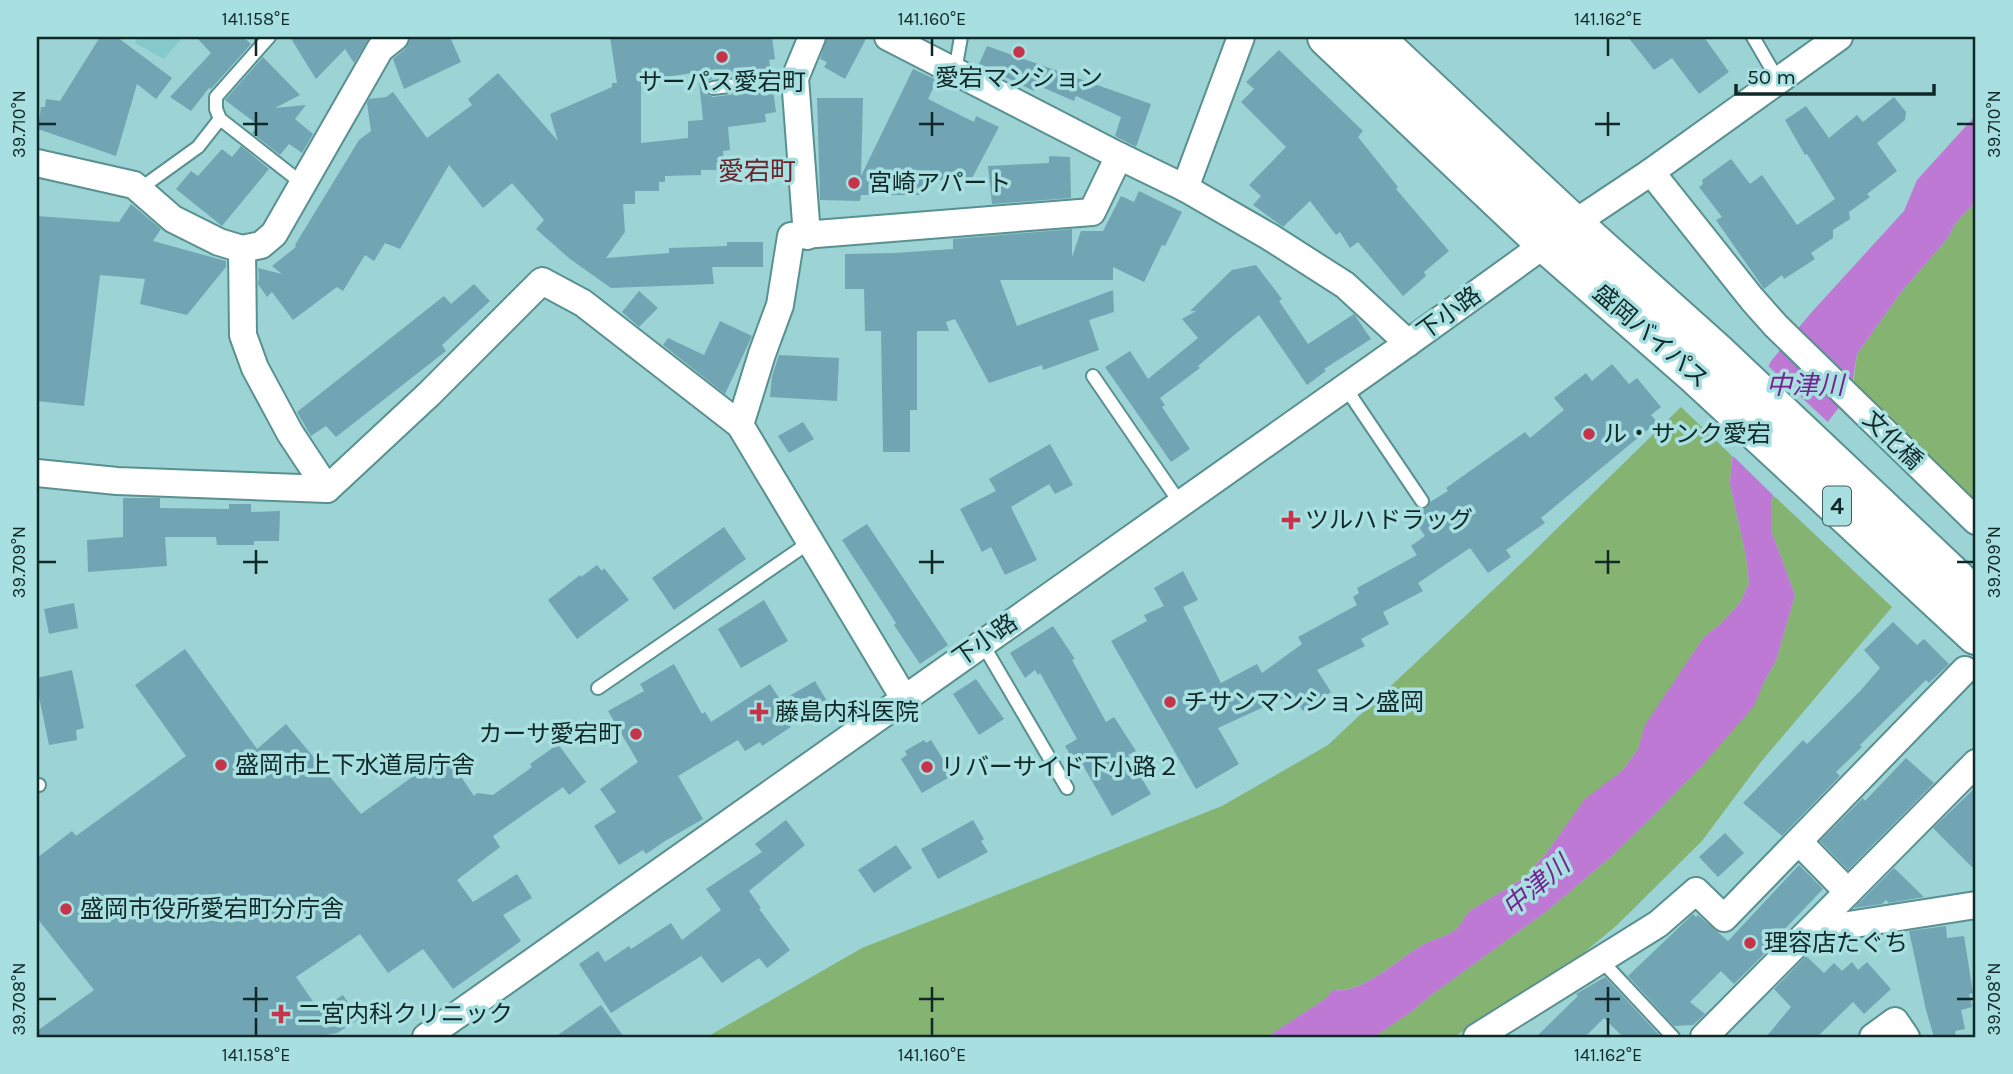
<svg xmlns="http://www.w3.org/2000/svg" width="2013" height="1074" font-family="Karla,'Noto Sans JP',sans-serif">
  <style>
    .built { fill: #86c9ca }
    .green { fill: #85b372 }
    .water { fill: #be79d5 }
    .pier { fill: #9cd3d4 }
    .building { fill: #72a5b3; fill-rule: evenodd }
    .lines { fill: none; stroke-linecap: round; stroke-linejoin: round }
    .service-casing { stroke: #599090; stroke-width: 16 }
    .minor-casing { stroke: #599090; stroke-width: 30 }
    .trunk-casing { stroke: #599090; stroke-width: 42 }
    .service { stroke: #fff; stroke-width: 12 }
    .minor { stroke: #fff; stroke-width: 26 }
    .trunk { stroke: #fff; stroke-width: 38 }
    .ticks { fill: none; stroke: #112828; stroke-width: 2.5 }
    .poi-dot { fill: #c5344a; stroke: #a8e0e1; stroke-width: 2.5 }
    .labels { text-anchor: middle; dominant-baseline: central; stroke-width: 7; stroke-linejoin: round; paint-order: stroke }
    .shield { fill: #a8e0e1; stroke: #3e5f60; stroke-width: 2 }
    .shield-label { font-size: 23px; font-weight: bold; fill: #112828 }
    .poi-label { font-size: 24px; fill: #112828; stroke: #a8e0e1; text-anchor: start }
    .street-label { font-size: 24px; fill: #112828; stroke: #a8e0e1 }
    .neighbourhood-label { font-size: 26px; fill: #69232b; stroke: #a8e0e1 }
    .water-label { font-size: 26px; font-style: italic; fill: #772090; stroke: #a8e0e1 }
    .neatline { fill: none; stroke: #112828; stroke-width: 2.5 }
    .ticks-label { font-size: 18px; text-anchor: middle; fill: #112828 }
  </style>
  <rect width="100%" height="100%" fill="#9cd3d4"/>
  <path class="built" d="M138,37H183L164,59L135,43Z"/>
  <g class="green">
    <path d="M1976,201V506L1853,386L1857,354L1902,291L1948,238L1955,224Z"/>
    <path d="M1681,407L1732,456L1730,484L1746,556L1749,583L1740,603L1719,625L1704,637L1646,725L1638,749L1622,771L1585,800L1545,855L1524,878L1471,910C1464,916 1461,926 1454,931C1445,937 1434,939 1424,944C1399,958 1363,994 1333,990L1325,999L1267,1037H707L862,948L1222,806L1328,745L1528,557Z"/>
    <path d="M1773,495L1892,607L1760,763L1702,841L1616,926L1580,956L1454,1037H1374L1411,1012L1430,996L1547,911L1612,856L1649,820L1700,768L1764,682L1776,661L1795,595L1771,530V504Z"/>
  </g>
  <path class="water" d="M1976,115V201L1955,224L1948,238L1902,291L1857,354L1851,392L1802,455L1773,495L1771,504V530L1795,595L1776,661L1764,682L1754,706L1700,768L1649,820L1612,856L1547,911L1430,996L1411,1012L1374,1037H1267L1325,999L1333,990C1362,995 1399,958 1424,944C1434,939 1445,937 1454,931C1461,926 1464,916 1471,910L1524,878L1545,855L1585,799L1622,771L1638,749L1645,725L1704,637L1719,625L1740,603L1749,583L1746,556L1730,484L1732,459L1750,405L1771,361L1810,314L1904,211L1917,180Z"/>
  <path class="pier" d="M1766,364L1831,425L1785,478L1776,498L1730,453L1747,404Z"/>
  <g class="building">
    <path d="M100,37H117L172,78L156,99L137,84L116,156L38,129L41,107H45L46,99L60,101Z"/>
    <path d="M196,37H243L251,44L211,89L209,88L191,111L170,97L211,53Z"/>
    <path d="M290,37H370L354,63L345,49L316,79Z"/>
    <path d="M410,37H450L461,62L404,89L393,59L405,49L409,43Z"/>
    <path d="M610,37H772L775,59L769,60L771,72L712,79L707,81L704,88L706,94L713,97L773,89L776,112L765,114L766,122L728,127L730,150L723,151L724,170H701V175L665,176V182H659V191H635V204H623L625,232L606,258L669,253V248L727,246V242H763V267H712L714,284L611,288L570,259L536,229L544,220L512,183L483,208L449,165L400,249L385,243L374,261L365,255L343,291L337,287L293,320L272,292L267,297L258,284L259,275L258,268L282,274L272,266L296,247L295,245L359,140L371,131L367,103L369,99L386,97L393,92L427,138L472,105L468,99L498,73L558,141L550,114L612,87V83H617ZM698,72L703,120L688,121V138L641,143V81Z"/>
    <path d="M827,37H867L845,79L824,67L827,62L820,59Z"/>
    <path d="M1628,37H1704L1729,72L1699,94L1672,58L1654,70Z"/>
    <path d="M987,46L1151,104L1136,147L1115,136L1121,117L1076,96L1074,101L1037,85L1034,91L979,64Z"/>
    <path d="M1279,50L1363,131L1358,137L1398,187L1396,189L1449,251L1424,272L1426,276L1403,296L1358,242L1350,248L1340,232L1336,235L1310,201L1283,227L1253,205L1261,196L1249,185L1286,147L1241,102L1254,89L1246,82Z"/>
    <path d="M263,57L300,95L275,108L306,105L295,119L313,134L302,153L289,144L280,155L252,133L258,125L225,100Z"/>
    <path d="M913,69L937,80L928,99L974,122L976,116L999,127L972,178L923,181V195H861L860,201L820,200L817,98H863L861,176Z"/>
    <path d="M1894,97L1906,112L1905,120L1877,143L1897,171L1867,194L1870,197L1849,212L1850,219L1833,230V238L1811,253L1815,259L1784,279L1782,275L1764,289L1716,220L1722,217L1699,187L1703,184L1702,180L1731,159L1750,184L1762,175L1797,225L1835,199L1807,154L1805,155L1785,120L1806,106L1829,138L1857,115L1863,122Z"/>
    <path d="M241,146L269,169L222,226L176,189L191,171L198,176L222,149L232,157Z"/>
    <path d="M1049,156L1070,157L1071,198L992,204L988,166L1049,163Z"/>
    <path d="M1139,191L1182,212L1165,246L1162,245L1144,282L1113,267V280H1000L1017,326L1113,290L1114,312L1089,320L1099,350L1043,370L1042,365L989,383L955,319L946,322L949,331H917V410H910V452H883L881,331H865L864,289H845V254L895,253L953,249V239L1072,229V257L1081,231H1103L1121,196L1134,202Z"/>
    <path d="M131,204L161,229L153,241L226,261V267L187,315L140,304L145,279L100,275L84,406L37,401V216L119,222Z"/>
    <path d="M1256,265L1282,299L1279,301L1308,344L1354,314L1371,339L1324,369L1326,371L1307,385L1259,315L1239,331L1198,366L1200,368L1160,398L1165,405L1162,407L1190,449L1171,462L1105,367L1130,351L1148,379L1198,338L1182,319L1196,311H1190L1232,270Z"/>
    <path d="M474,284L490,301L442,345L446,351L336,437L326,426L311,436L297,412L444,296L451,304Z"/>
    <path d="M639,291L658,308L639,327L622,312Z"/>
    <path d="M720,321L752,336L725,394L663,345L668,338L704,355Z"/>
    <path d="M779,355L839,358L837,401L770,397L772,376Z"/>
    <path d="M1612,364L1629,384L1637,378L1661,407L1651,415L1657,422L1541,518L1545,523L1506,550L1511,557L1488,573L1470,548L1418,583L1423,591L1383,612L1389,624L1361,639L1365,646L1317,670L1331,692L1303,711L1292,694L1218,728L1239,764L1196,789L1111,641L1147,621L1144,615L1164,606L1154,588L1183,571L1198,600L1183,607L1221,683L1257,664L1262,673L1302,644L1298,637L1357,605L1353,597L1359,593L1357,588L1417,555L1411,546L1425,536L1411,515L1420,509L1427,508L1430,502L1448,491L1446,488L1525,432L1530,438L1564,410L1554,398L1586,373L1592,381Z"/>
    <path d="M803,422L814,439L789,453L778,436Z"/>
    <path d="M1050,444L1073,485L1055,494L1049,484L1011,507L1037,560L1005,575L991,547L982,552L960,509L996,491L989,479Z"/>
    <path d="M123,498H160V508L229,509V504H251V512L280,511L279,541H254V545H217L216,537H165L167,566L88,572L87,540L123,537Z"/>
    <path d="M867,524L948,645L920,664L894,625L896,623L842,540Z"/>
    <path d="M724,527L746,559L674,610L652,578Z"/>
    <path d="M597,565L602,571L604,568L629,600L577,639L548,600L580,575L581,577Z"/>
    <path d="M764,600L788,641L741,668L718,629Z"/>
    <path d="M74,603L78,628L49,634L44,609Z"/>
    <path d="M1893,622L1917,645L1924,639L1949,664L1929,683L1926,680L1860,745L1862,747L1836,772L1840,776L1782,836L1743,803L1803,740L1807,744L1861,690L1880,668L1864,650Z"/>
    <path d="M1053,626L1075,659L1072,660L1106,722L1114,717L1136,751L1128,755L1151,794L1112,816L1081,762L1076,765L1065,746L1077,739L1040,673L1038,675L1035,670L1025,678L1010,653Z"/>
    <path d="M185,649L257,749L286,724L361,814L415,775L417,777L448,757L474,796L477,793L493,795L532,767L530,764L558,744L586,782L569,795L563,787L493,836L500,847L457,880L473,902L517,874L532,898L503,915L521,941L453,989L423,949L388,973L360,934L296,977L319,1010L343,995L359,1019L337,1033L313,1037H37V1031L94,990L37,918V858L72,831L76,836L186,756L135,685Z"/>
    <path d="M674,664L702,714L705,712L711,722L770,684L781,701L815,681L827,701L789,724L791,727L762,746L760,742L745,751L738,740L678,776L703,819L665,841L646,854L643,850L619,865L594,826L616,812L600,789L638,762L608,711L644,691L640,684Z"/>
    <path d="M72,670L84,728L76,730L77,740L49,745L37,687V678Z"/>
    <path d="M976,679L1004,719L979,735L953,694Z"/>
    <path d="M924,740L926,743L931,740L953,775L922,793L901,759L907,755L905,751Z"/>
    <path d="M1906,758L1934,783L1848,870L1820,841L1863,798L1865,801Z"/>
    <path d="M1976,787V871L1933,828Z"/>
    <path d="M786,820L805,845L749,891L761,908L759,909L790,950L767,968L759,958L722,983L701,956L611,1013L579,964L598,951L605,962L629,946L631,949L671,923L682,940L721,910L706,889L762,852L755,844Z"/>
    <path d="M973,820L984,839L981,841L988,852L938,879L921,849Z"/>
    <path d="M1725,833L1744,853L1718,877L1699,857Z"/>
    <path d="M896,845L912,868L874,893L858,870Z"/>
    <path d="M1799,865L1823,889L1781,933L1783,935L1734,984L1721,971L1690,1002L1705,1014L1693,1025L1674,1026L1628,976L1693,914L1696,917L1698,915L1728,941Z"/>
    <path d="M1894,868L1924,897L1889,903L1886,900L1882,904L1854,908Z"/>
    <path d="M1946,926L1947,938L1964,936L1973,993L1969,994L1972,1007L1961,1010L1965,1029L1955,1031L1956,1037H1934L1926,1010L1909,931Z"/>
    <path d="M1806,956L1824,973L1834,963L1842,971L1852,962L1858,970L1867,962L1891,989L1864,1014L1853,1002L1817,1037H1766L1791,1007L1774,989Z"/>
    <path d="M1605,977L1661,1037H1623L1604,1018L1585,1037H1536L1578,996L1576,994Z"/>
    <path d="M601,1005L624,1037H555Z"/>
  </g>
  <g class="lines">
    <g class="service-casing">
      <g id="service">
        <path d="M1753,37L1778,80"/>
        <path d="M955,71L961,37"/>
        <path d="M713,88L795,78"/>
        <path d="M220,119L216,109V97L269,37"/>
        <path d="M134,185L148,183L198,147L220,119L303,184"/>
        <path d="M1093,376L1180,503"/>
        <path d="M1345,387L1422,501"/>
        <path d="M982,643L1067,788"/>
        <path d="M598,688L810,542"/>
        <path d="M37,785H39"/>
        <path d="M1600,959L1673,1037"/>
      </g>
    </g>
    <g class="minor-casing">
      <g id="minor">
        <path d="M888,37L1119,156L1185,188L1270,237L1345,285L1408,343"/>
        <path d="M37,163L134,185L173,219L219,242L242,249L261,245L274,234L380,49L395,37"/>
        <path d="M1651,172L1752,299L1776,326L1976,521"/>
        <path d="M1185,188L1241,37"/>
        <path d="M807,236L795,78L812,37"/>
        <path d="M242,249L243,335L255,368L290,433L327,489"/>
        <path d="M740,425L762,354L780,305L791,236L1092,212L1119,156"/>
        <path d="M37,473L117,481L327,489L429,394L542,281L583,303L740,425L904,698"/>
        <path d="M1799,842L1848,892"/>
        <path d="M1810,931L1976,905"/>
        <path d="M426,1037L1408,343L1573,224L1651,172L1839,37"/>
        <path d="M1477,1037L1658,924L1696,891L1724,918L1965,670"/>
        <path d="M1704,1037L1976,763"/>
        <path d="M1873,1037L1895,1021L1906,1037"/>
      </g>
    </g>
    <g class="trunk-casing">
      <g id="trunk">
        <path d="M1327,37L1546,244L1698,377L1976,635"/>
        <path d="M1373,37L1573,224L1719,355L1976,598"/>
      </g>
    </g>
    <use href="#service" class="service"/>
    <use href="#minor" class="minor"/>
    <use href="#trunk" class="trunk"/>
  </g>
  <path class="ticks" d="M256,38V56M932,38V56M1608,38V56M256,112V136M932,112V136M1608,112V136M38,124H56M243,124H268M919,124H944M1595,124H1620M1957,124H1974M256,550V574M932,550V574M1608,550V574M38,562H56M243,562H268M919,562H944M1595,562H1620M1957,562H1974M256,987V1012M932,987V1012M1608,987V1012M38,999H56M243,999H268M919,999H944M1595,999H1620M1957,999H1974M256,1018V1036M932,1018V1036M1608,1018V1036"/>
  <g class="poi-dot">
    <circle cx="1019" cy="52" r="7"/>
    <circle cx="722" cy="57" r="7"/>
    <circle cx="854" cy="183" r="7"/>
    <circle cx="1589" cy="434" r="7"/>
    <path d="M1287.5 509.5h7v7h7v7h-7v7h-7v-7h-7v-7h7z"/>
    <circle cx="1170" cy="702" r="7"/>
    <path d="M755.5 701.5h7v7h7v7h-7v7h-7v-7h-7v-7h7z"/>
    <circle cx="636" cy="734" r="7"/>
    <circle cx="221" cy="765" r="7"/>
    <circle cx="927" cy="767" r="7"/>
    <circle cx="66" cy="909" r="7"/>
    <circle cx="1750" cy="943" r="7"/>
    <path d="M277.5 1003.5h7v7h7v7h-7v7h-7v-7h-7v-7h7z"/>
  </g>
  <g class="labels">
    <rect class="shield" x="1823" y="486.5" width="28" height="39" rx="5"/>
    <g class="shield-label">
      <text x="1837" y="506">4</text>
    </g>
    <g class="poi-label">
      <text x="1019" y="78" text-anchor="middle">愛宕マンション</text>
      <text x="722" y="82" text-anchor="middle">サーパス愛宕町</text>
      <text x="868" y="183">宮崎アパート</text>
      <text x="1603" y="434">ル・サンク愛宕</text>
      <text x="1305" y="520">ツルハドラッグ</text>
      <text x="1184" y="702">チサンマンション盛岡</text>
      <text x="775" y="712">藤島内科医院</text>
      <text x="622" y="734" text-anchor="end">カーサ愛宕町</text>
      <text x="235" y="765">盛岡市上下水道局庁舎</text>
      <text x="941" y="767">リバーサイド下小路２</text>
      <text x="80" y="909">盛岡市役所愛宕町分庁舎</text>
      <text x="1764" y="943">理容店たぐち</text>
      <text x="297" y="1014">二宮内科クリニック</text>
    </g>
    <g class="street-label">
      <text transform="translate(1449 313) rotate(-36)">下小路</text>
      <text transform="translate(1651 336) rotate(41)">盛岡バイパス</text>
      <text transform="translate(1893 440) rotate(44)">文化橋</text>
      <text transform="translate(985 640) rotate(-35)">下小路</text>
    </g>
    <g class="neighbourhood-label">
      <text x="757" y="171">愛宕町</text>
    </g>
    <g class="water-label">
      <text x="1805" y="385">中津川</text>
      <text transform="translate(1536 886) rotate(-40)">中津川</text>
    </g>
  </g>
  <rect width="2013" height="1074" fill="none" stroke="#a8e0e1" stroke-width="77"/>
  <path d="M1736 84v10h198v-10" fill="none" stroke="#112828" stroke-width="3.5"/>
  <text x="1747" y="84" font-size="21" fill="#112828" stroke="#a8e0e1" stroke-width="5" paint-order="stroke">50 m</text>
  <rect x="38" y="38" width="1936" height="998" class="neatline"/>
  <g class="ticks-label">
    <text x="256" y="25">141.158°E</text>
    <text x="932" y="25">141.160°E</text>
    <text x="1608" y="25">141.162°E</text>
    <text transform="translate(19 124) rotate(-90)" y="6">39.710°N</text>
    <text transform="translate(1994 124) rotate(-90)" y="6">39.710°N</text>
    <text transform="translate(19 562) rotate(-90)" y="6">39.709°N</text>
    <text transform="translate(1994 562) rotate(-90)" y="6">39.709°N</text>
    <text transform="translate(19 999) rotate(-90)" y="6">39.708°N</text>
    <text transform="translate(1994 999) rotate(-90)" y="6">39.708°N</text>
    <text x="256" y="1061">141.158°E</text>
    <text x="932" y="1061">141.160°E</text>
    <text x="1608" y="1061">141.162°E</text>
  </g>
</svg>
